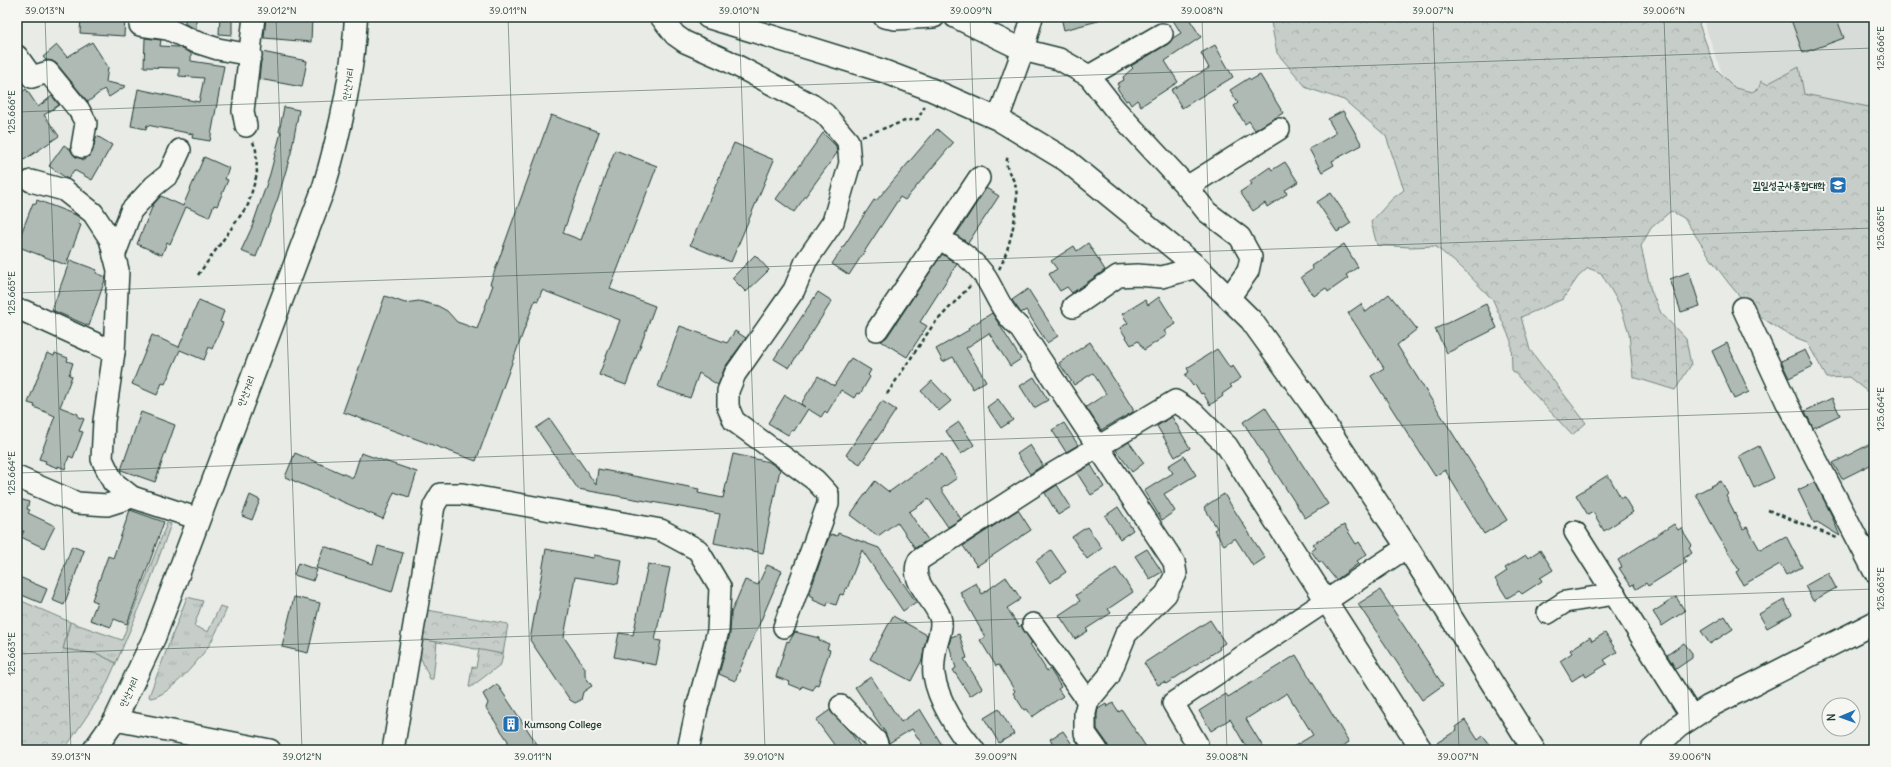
<svg xmlns="http://www.w3.org/2000/svg" width="1891" height="767" font-family="Delius,'Poor Story',sans-serif">
  <style>
    .built { fill: #d8dcd8 }
    .grass { fill: url(#grass-tufts); stroke: #73867e }
    .forest { fill: url(#forest-crowns); stroke: #73867e }
    .building { fill: #b0bab5; stroke: #1f3d34 }
    .lines { fill: none; stroke-linecap: round; stroke-linejoin: round }
    .minor-casing { stroke: #1f3d34; stroke-width: 24 }
    .major-casing { stroke: #1f3d34; stroke-width: 25 }
    .path { stroke: #1f3d34; stroke-width: 2.5; stroke-dasharray: 4 3; stroke-linecap: butt }
    .minor { stroke: #f6f6f2; stroke-width: 21 }
    .major { stroke: #f6f6f2; stroke-width: 22 }
    .ticks { fill: none; stroke: #1f3d34; stroke-width: 1; stroke-opacity: 0.45 }
    .labels { text-anchor: middle; dominant-baseline: central; stroke-width: 4; stroke-linejoin: round; paint-order: stroke }
    .street-label { font-size: 10px; fill: #1f3d34; stroke: #f6f6f2 }
    .poi-label { font-size: 10px; font-weight: bold; fill: #1f3d34; stroke: #f6f6f2; text-anchor: end }
    .neatline { fill: none; stroke: #1f3d34; stroke-width: 1.5 }
    .ticks-label { font-size: 10px; text-anchor: middle; fill: #1f3d34 }
  </style>
  <defs>
    <pattern id="grass-tufts" width="24" height="20" patternUnits="userSpaceOnUse"><rect width="24" height="20" fill="#c7cec9"/><path d="M3 7l-1-3M5 7V3M7 7l1-3M15 17l-1-3M17 17v-4M19 17l1-3" fill="none" stroke="#aab2ad"/></pattern>
    <pattern id="forest-crowns" width="20" height="18" patternUnits="userSpaceOnUse"><rect width="20" height="18" fill="#c7cec9"/><path d="M2 6a3 3 0 1 1 6 0M12 15a3 3 0 1 1 6 0" fill="none" stroke="#aab2ad"/></pattern>
  </defs>
  <rect width="100%" height="100%" fill="#e9ebe7"/>
  <filter id="ink" filterUnits="userSpaceOnUse"><feTurbulence type="fractalNoise" baseFrequency=".025" numOctaves="2"/><feDisplacementMap in="SourceGraphic" scale="8" xChannelSelector="R" yChannelSelector="G"/><feConvolveMatrix kernelMatrix="1 2 1 2 8 2 1 2 1" color-interpolation-filters="sRGB"/></filter>
  <g filter="url(#ink)">
    <path class="built" d="M1702,17H1874V270L1731,100Z"/>
    <g class="grass">
      <path d="M167,523L171,524L147,590L116,663L98,654L63,649L70,622L122,640Z"/>
      <path d="M187,597L203,601L194,626L208,632L220,606L227,608C222,620 217,631 211,642C202,657 169,697 150,698L149,696Z"/>
      <path d="M416,638L437,642L433,679H430L415,645Z"/>
      <path d="M479,649L503,654L501,664L471,687H469L472,667L476,668Z"/>
    </g>
    <g class="forest">
      <path d="M1270,17H1704L1699,24L1715,68L1735,88L1752,92L1759,88L1761,81L1767,84L1799,67L1804,94L1874,108V397L1849,377L1827,378L1807,342C1745,320 1719,270 1684,218L1671,211L1651,228L1641,246L1651,291L1661,313L1686,339L1691,365L1675,390L1633,377L1629,333L1620,305L1601,273L1588,268L1578,277L1563,299L1521,317L1530,350L1586,423L1572,435L1512,370L1511,341L1493,300L1461,267L1435,246L1410,247L1377,245L1371,222L1392,199L1404,190L1386,136L1344,100L1307,88L1277,53Z"/>
      <path d="M17,599L70,622L63,649L98,654L116,663L103,692L64,750H17V689L19,673L17,666Z"/>
      <path d="M421,609L508,624L503,654L416,638Z"/>
    </g>
    <g class="building">
      <path d="M81,17H125L124,36L80,33Z"/>
      <path d="M185,17H196V29L185,24Z"/>
      <path d="M220,17H232V35L219,34Z"/>
      <path d="M266,17H312L311,42L264,38Z"/>
      <path d="M1061,17H1098V21L1064,30Z"/>
      <path d="M1171,17H1188L1201,37L1165,61L1178,82L1141,106L1137,100L1131,105L1128,100L1126,101L1117,88L1119,87L1117,84L1124,80L1123,77L1133,68L1131,66L1168,44L1173,38L1181,33Z"/>
      <path d="M1790,17H1836L1844,38L1803,53Z"/>
      <path d="M145,38L161,40L160,46L178,47L191,53V61L224,66L210,141L192,138L193,134L147,125L146,129L131,126L138,89L199,102L204,78L179,76V68L144,67Z"/>
      <path d="M92,42L108,67L106,82L126,86L109,97L104,89L88,102L57,64L52,61L46,60L43,57L57,45L67,57Z"/>
      <path d="M1215,45L1233,77L1182,108L1171,90L1209,68L1201,53Z"/>
      <path d="M262,52L307,61L302,87L259,79Z"/>
      <path d="M1260,75L1283,113L1255,130L1249,121L1245,124L1234,106L1238,103L1230,90L1249,78L1251,80Z"/>
      <path d="M26,89L38,107L52,96L59,105L44,115L59,136L24,160L17,150V96Z"/>
      <path d="M284,107L299,110L291,153L278,198L256,257L241,251L252,227L270,174L281,132H279Z"/>
      <path d="M1343,111L1362,145L1332,161L1334,165L1322,172L1309,149L1336,133L1328,119Z"/>
      <path d="M551,115L599,132L563,233L581,240L615,150L657,166L610,289L655,306L626,385L599,375L620,320L542,290L538,301L535,300L476,461L343,412L385,296L405,303L419,301L438,306L447,311L457,322L477,329L493,285L490,284Z"/>
      <path d="M937,129L953,143L905,200L900,197L849,275L832,264L874,200L876,201Z"/>
      <path d="M823,133L836,146L837,153L794,212L776,199Z"/>
      <path d="M97,136L112,145L92,180L74,170L68,179L66,178L49,166L64,145L71,150L75,156L84,160L91,154Z"/>
      <path d="M734,143L774,160L731,262L690,245Z"/>
      <path d="M204,157L229,168L225,179L228,180L217,206L214,205L209,217L186,207L170,244L167,242L162,255L137,244L153,205L161,196L183,206Z"/>
      <path d="M1285,162L1298,182L1285,190L1287,194L1267,207L1265,203L1253,211L1240,192L1252,184L1250,181L1270,167L1272,170Z"/>
      <path d="M986,188L999,196L968,243L956,235Z"/>
      <path d="M1331,193L1351,223L1337,232L1317,202Z"/>
      <path d="M37,200L76,215L80,218L78,224L81,225L66,265L19,247L22,240L19,239L33,203L36,204Z"/>
      <path d="M1088,243L1105,270L1072,293L1067,287L1060,291L1049,274L1057,269L1051,261L1074,246L1077,251Z"/>
      <path d="M1344,244L1358,267L1346,275L1348,278L1328,292L1326,288L1314,296L1301,277L1313,269L1311,266Z"/>
      <path d="M942,254L957,264L920,322L927,326L907,357L881,341L887,337Z"/>
      <path d="M755,255L769,270L746,292L732,278Z"/>
      <path d="M70,260L97,270L96,273L106,277L89,326L52,310Z"/>
      <path d="M1689,272L1700,306L1681,312L1670,279Z"/>
      <path d="M1028,289L1058,336L1047,343L1026,310L1021,313L1012,300Z"/>
      <path d="M818,292L832,301L789,368L774,359Z"/>
      <path d="M1389,294L1417,329L1397,345L1507,520L1484,534L1445,470L1435,476L1371,376L1384,368L1348,313L1361,304L1366,312Z"/>
      <path d="M1159,297L1176,324L1164,331L1167,335L1144,350L1138,341L1131,345L1120,328L1128,323L1122,314L1145,300L1148,305Z"/>
      <path d="M199,300L224,311L220,322L223,323L212,349L209,347L204,360L180,350L165,384L162,383L157,395L132,384L152,335L179,347Z"/>
      <path d="M1486,304L1497,328L1447,353L1435,329Z"/>
      <path d="M992,313L1021,359L1010,366L989,333L966,348L986,381L973,389L953,357L943,362L936,349L969,330L968,328Z"/>
      <path d="M680,326L727,343L735,331L746,338L725,367L718,385L699,373L690,398L658,387Z"/>
      <path d="M1090,342L1133,409V412L1101,430L1086,407L1106,394L1093,373L1074,385L1059,363Z"/>
      <path d="M1727,343L1749,392L1734,399L1712,351Z"/>
      <path d="M1217,349L1230,368L1233,366L1241,378L1230,385L1232,387L1222,394L1223,396L1210,405L1203,393L1201,394L1195,384L1193,386L1185,375L1189,372L1187,368Z"/>
      <path d="M1805,350L1813,366L1789,378L1781,361Z"/>
      <path d="M47,353L54,356L55,353L68,358L67,361L73,363L69,375L72,376L60,407L78,414V417L84,419L79,431L83,432L73,458L69,456L65,469L58,466V468L45,463L46,461L39,459L55,416L34,407L35,405L28,403Z"/>
      <path d="M851,358L871,370L868,375L870,377L860,394L857,393L854,398L841,390L827,413L825,411L821,417L808,409L794,431L792,430L788,435L768,423L785,395L805,407L801,404L818,376L834,386Z"/>
      <path d="M1034,377L1048,400L1034,408L1020,386Z"/>
      <path d="M932,381L951,401L939,411L921,391Z"/>
      <path d="M1832,398L1840,415L1813,428L1805,411Z"/>
      <path d="M998,399L1013,420L1001,428L987,407Z"/>
      <path d="M882,401L896,410L860,464L846,455Z"/>
      <path d="M1265,407L1328,504L1305,518L1243,422Z"/>
      <path d="M141,412L175,425L155,482L121,470Z"/>
      <path d="M1172,417L1190,448L1175,457L1157,426Z"/>
      <path d="M550,419L596,485L598,469L699,489L698,493L723,498L733,454L769,462L780,469L763,553L714,543L720,514L578,489L536,428Z"/>
      <path d="M959,422L974,445L961,454L946,431Z"/>
      <path d="M1064,423L1078,445L1066,452L1052,430Z"/>
      <path d="M1129,442L1144,463L1132,472L1116,450Z"/>
      <path d="M1874,442V463L1842,479L1833,463Z"/>
      <path d="M1030,445L1043,465L1030,474L1017,454Z"/>
      <path d="M1759,446L1774,478L1754,488L1739,456Z"/>
      <path d="M295,453L353,478L361,453L417,472L409,497L394,492L383,519L285,477Z"/>
      <path d="M942,454L957,478L941,489L961,519L948,527L929,499L909,512L928,540L915,548L897,522L878,536L850,515L875,481L889,492Z"/>
      <path d="M1184,456L1196,475L1164,494L1175,511L1162,520L1144,491L1173,473L1168,466Z"/>
      <path d="M1091,465L1104,487L1091,495L1077,473Z"/>
      <path d="M1608,475L1621,498L1624,497L1633,512L1604,531L1593,512L1588,515L1576,495Z"/>
      <path d="M1721,481L1728,494L1726,496L1743,529L1747,527L1760,550L1786,536L1802,567L1786,575L1780,564L1743,585L1736,572L1739,570L1716,532L1696,494Z"/>
      <path d="M1815,482L1831,514L1840,536L1817,522L1814,523L1798,490Z"/>
      <path d="M1057,485L1071,507L1058,515L1045,493Z"/>
      <path d="M1224,494L1265,558L1253,566L1235,538L1224,545L1214,530L1217,528L1204,507Z"/>
      <path d="M250,495L260,500L252,520L242,516Z"/>
      <path d="M17,498L29,502L27,509L30,510L28,513L55,526L44,548L21,537L24,531H22L19,541H17Z"/>
      <path d="M1118,507L1133,530L1120,539L1105,516Z"/>
      <path d="M130,510L164,522L127,624L114,619L111,627L90,620L97,602L92,600L108,556L113,558Z"/>
      <path d="M1018,510L1031,530L977,566L963,546Z"/>
      <path d="M1674,524L1678,530L1681,528L1692,545L1689,548L1692,553L1684,558L1686,562L1672,571L1648,586L1646,583L1636,589L1633,584L1631,586L1619,568L1622,567L1618,560Z"/>
      <path d="M1344,525L1356,544L1359,542L1367,554L1357,561L1359,563L1336,580L1321,561L1319,562L1311,551L1316,548L1313,544Z"/>
      <path d="M1087,527L1102,548L1087,559L1072,537Z"/>
      <path d="M838,533L879,548L916,602L903,611L862,550L847,589L846,588L843,595L840,594L836,605L828,602L827,606L813,600L814,597L809,595L826,544L831,534L837,536Z"/>
      <path d="M72,546L84,551L64,605L52,600Z"/>
      <path d="M324,546L373,564L378,546L403,553L392,592L316,568Z"/>
      <path d="M546,549L593,558L594,555L622,560L618,584L575,577L564,637L585,668V676L592,686L583,692L581,700L575,703L570,700L530,640Z"/>
      <path d="M1147,549L1162,572L1150,579L1135,556Z"/>
      <path d="M1051,550L1066,572L1050,583L1036,561Z"/>
      <path d="M1540,550L1553,570L1540,578L1542,581L1522,594L1519,591L1507,598L1495,579L1507,571L1505,568L1526,555L1528,558Z"/>
      <path d="M298,563L317,570L313,581L294,575Z"/>
      <path d="M648,564L670,568L655,640L661,641L656,665L614,657L619,633L633,635Z"/>
      <path d="M767,565L782,571L735,681L719,674L730,634L731,613L745,580L758,585Z"/>
      <path d="M1116,568L1133,592L1108,609L1111,613L1086,629L1088,631L1075,639L1059,615L1080,601L1076,595Z"/>
      <path d="M1828,573L1836,588L1813,601L1805,586Z"/>
      <path d="M17,576L47,589L41,603L17,593Z"/>
      <path d="M1006,577L1021,599L1007,608L1019,627L1021,625L1032,643L1030,644L1047,671L1050,669L1061,687L1058,689L1063,696L1032,717L1027,709L1024,710L1013,693L1015,691L999,665L996,666L980,640L985,637L960,592L976,583L982,594Z"/>
      <path d="M1380,590L1443,685L1422,700L1358,604Z"/>
      <path d="M294,597L320,603L308,653L282,647Z"/>
      <path d="M1676,597L1685,611L1662,626L1653,612Z"/>
      <path d="M1784,600L1792,614L1767,628L1759,614Z"/>
      <path d="M893,616L927,635L922,660L911,681L870,659Z"/>
      <path d="M1725,616L1733,629L1710,644L1701,631Z"/>
      <path d="M1210,620L1225,643L1219,647L1220,649L1166,684L1164,682L1158,685L1144,663Z"/>
      <path d="M795,632L819,638V640L829,644L827,649L830,650L818,685L815,684L813,690L802,686L801,689L789,684L790,682L776,677L787,641L789,642Z"/>
      <path d="M1605,633L1617,652L1604,660L1607,664L1586,677L1584,673L1572,681L1560,661L1572,653L1570,650L1590,637L1592,641Z"/>
      <path d="M959,634L967,658L964,659L982,688L970,696L953,670L956,668L949,645L951,637Z"/>
      <path d="M1684,643L1692,653V658L1676,669L1667,655Z"/>
      <path d="M1296,655L1349,742L1337,750H1288L1313,735L1287,693L1246,719L1265,750H1248L1230,719L1211,731L1199,711L1226,694L1228,697Z"/>
      <path d="M871,677L901,722L920,709L945,750H926L912,729L889,743L885,732L855,687Z"/>
      <path d="M497,684L541,750H507L508,741L486,708L488,703L483,694Z"/>
      <path d="M1113,703L1119,712L1122,710L1148,750H1109L1107,743L1097,729V714L1098,709L1106,704L1107,707Z"/>
      <path d="M999,709L1014,734L999,743L984,718Z"/>
      <path d="M830,710L850,732L863,750H838L816,720Z"/>
      <path d="M1465,720L1478,740L1483,736L1493,750H1433L1432,746L1457,730L1455,727Z"/>
      <path d="M1063,731L1076,750H1057L1050,739Z"/>
    </g>
    <g class="lines">
      <g class="minor-casing">
        <g id="minor">
          <path d="M661,17L675,35L685,42L726,60L812,105L825,114L848,141L850,163L833,222L806,261L794,290L735,374L728,391V407L734,421L815,480L828,494V504L784,627"/>
          <path d="M884,17L895,19L934,17"/>
          <path d="M955,17L1023,50L1059,59L1089,76L1114,108L1187,187L1207,212L1240,237L1251,257L1248,271L1229,298"/>
          <path d="M140,25L168,29L193,41L218,49L251,55"/>
          <path d="M17,56L32,77L48,72L79,110L86,123L82,147"/>
          <path d="M1089,76L1162,34"/>
          <path d="M998,119L1023,50L1032,17"/>
          <path d="M246,126L243,111L254,17"/>
          <path d="M979,178L939,238C956,249 975,260 986,278C997,296 1002,313 1019,327L1174,562L1176,574L1166,594L1126,634L1109,676L1088,701L1085,713V733L1097,750"/>
          <path d="M31,181L64,190L93,213L110,239L118,270L114,352L104,421L102,459L113,482L132,497L199,519"/>
          <path d="M1187,187L1279,129"/>
          <path d="M114,256L131,211L154,186L169,174L180,150"/>
          <path d="M1073,307L1118,276L1137,275L1162,277L1197,267"/>
          <path d="M1743,308L1787,403L1874,571"/>
          <path d="M24,311L114,352"/>
          <path d="M877,330L939,238"/>
          <path d="M17,477L77,503L107,505L132,497"/>
          <path d="M1575,532L1692,717"/>
          <path d="M1548,613L1565,602L1615,594"/>
          <path d="M1033,624L1088,701"/>
          <path d="M841,706L876,741L879,750"/>
          <path d="M115,720L270,750"/>
          <path d="M393,750L434,506L441,494H462L661,530L698,550L720,587L718,631L697,708L688,750"/>
          <path d="M974,750C957,730 938,701 934,675C933,668 934,660 935,653C936,641 944,629 940,617C933,598 908,580 919,560L1049,476L1175,401L1194,413L1227,446L1421,749"/>
          <path d="M1198,750L1197,744L1173,703L1407,547"/>
        </g>
      </g>
      <g class="major-casing">
        <g id="major">
          <path d="M708,17L883,71L930,89L998,119L1066,160L1197,267L1251,320L1310,402L1407,547L1534,750"/>
          <path d="M94,750L115,720L154,638L323,190C340,133 353,76 356,17"/>
          <path d="M1652,750L1679,726L1708,707L1874,623"/>
        </g>
      </g>
      <g class="path">
        <path d="M862,136L905,121L918,119L925,106"/>
        <path d="M999,269C1009,252 1021,203 1015,184C1010,171 1004,170 1008,155"/>
        <path d="M198,275L248,205L257,174L256,150L253,142"/>
        <path d="M887,394L933,325L970,286"/>
        <path d="M1768,510L1837,538"/>
      </g>
      <use href="#minor" class="minor"/>
      <use href="#major" class="major"/>
    </g>
  </g>
  <path class="ticks" d="M45,17L71,750M276,17L302,750M508,17L533,750M739,17L765,750M970,17L996,750M1202,17L1227,750M1433,17L1459,750M1664,17L1690,750M17,112L1874,48M17,293L1874,228M17,473L1874,409M17,654L1874,589"/>
  <defs>
    <g id="university-square" transform="scale(0.9)"><rect x="-9" y="-9" width="18" height="18" rx="4" fill="#1f6fb2" stroke="#f6f6f2"/><path d="M0-5L7-2L0 1L-7-2ZM-4 1L0 2.5L4 1V4Q0 6-4 4Z" fill="#fff"/></g>
    <g id="building-square" transform="scale(0.9)"><rect x="-9" y="-9" width="18" height="18" rx="4" fill="#1f6fb2" stroke="#f6f6f2"/><path d="M-4-6H4V6H1V3H-1V6H-4ZM-2.5-4.3h1.7v1.8h-1.7ZM.8-4.3h1.7v1.8H.8ZM-2.5-1h1.7V.8h-1.7ZM.8-1h1.7V.8H.8Z" fill="#fff"/></g>
  </defs>
  <g fill-rule="evenodd">
    <use href="#university-square" x="1838" y="185"/>
    <use href="#building-square" x="511" y="724"/>
  </g>
  <g class="labels">
    <g class="street-label">
      <text transform="translate(348 84) rotate(-81)">안산거리</text>
      <text transform="translate(246 391) rotate(-69)">안산거리</text>
      <text transform="translate(129 692) rotate(-65)">안산거리</text>
    </g>
    <g class="poi-label">
      <text x="1825" y="185">김일성군사종합대학</text>
      <text x="524" y="724" text-anchor="start">Kumsong College</text>
    </g>
  </g>
  <rect width="1891" height="767" fill="none" stroke="#f6f6f2" stroke-width="44"/>
  <g transform="translate(1841 717) rotate(268)"><circle r="19" fill="#f6f6f2" stroke="#a0aca6"/>
  <path d="M0-3L7 15L0 10L-7 15Z" fill="#1f6fb2"/>
  <text y="-6" font-size="11" font-weight="bold" text-anchor="middle" fill="#1f3d34">N</text>
  </g>
  <rect x="22" y="22" width="1847" height="723" class="neatline"/>
  <g class="ticks-label">
    <text x="45" y="14">39.013°N</text>
    <text x="277" y="14">39.012°N</text>
    <text x="508" y="14">39.011°N</text>
    <text x="739" y="14">39.010°N</text>
    <text x="971" y="14">39.009°N</text>
    <text x="1202" y="14">39.008°N</text>
    <text x="1433" y="14">39.007°N</text>
    <text x="1664" y="14">39.006°N</text>
    <text transform="translate(1880 48) rotate(-90)" y="4">125.666°E</text>
    <text transform="translate(11 112) rotate(-90)" y="4">125.666°E</text>
    <text transform="translate(1880 228) rotate(-90)" y="4">125.665°E</text>
    <text transform="translate(11 293) rotate(-90)" y="4">125.665°E</text>
    <text transform="translate(1880 409) rotate(-90)" y="4">125.664°E</text>
    <text transform="translate(11 473) rotate(-90)" y="4">125.664°E</text>
    <text transform="translate(1880 589) rotate(-90)" y="4">125.663°E</text>
    <text transform="translate(11 654) rotate(-90)" y="4">125.663°E</text>
    <text x="71" y="760">39.013°N</text>
    <text x="302" y="760">39.012°N</text>
    <text x="533" y="760">39.011°N</text>
    <text x="764" y="760">39.010°N</text>
    <text x="996" y="760">39.009°N</text>
    <text x="1227" y="760">39.008°N</text>
    <text x="1458" y="760">39.007°N</text>
    <text x="1690" y="760">39.006°N</text>
  </g>
</svg>
